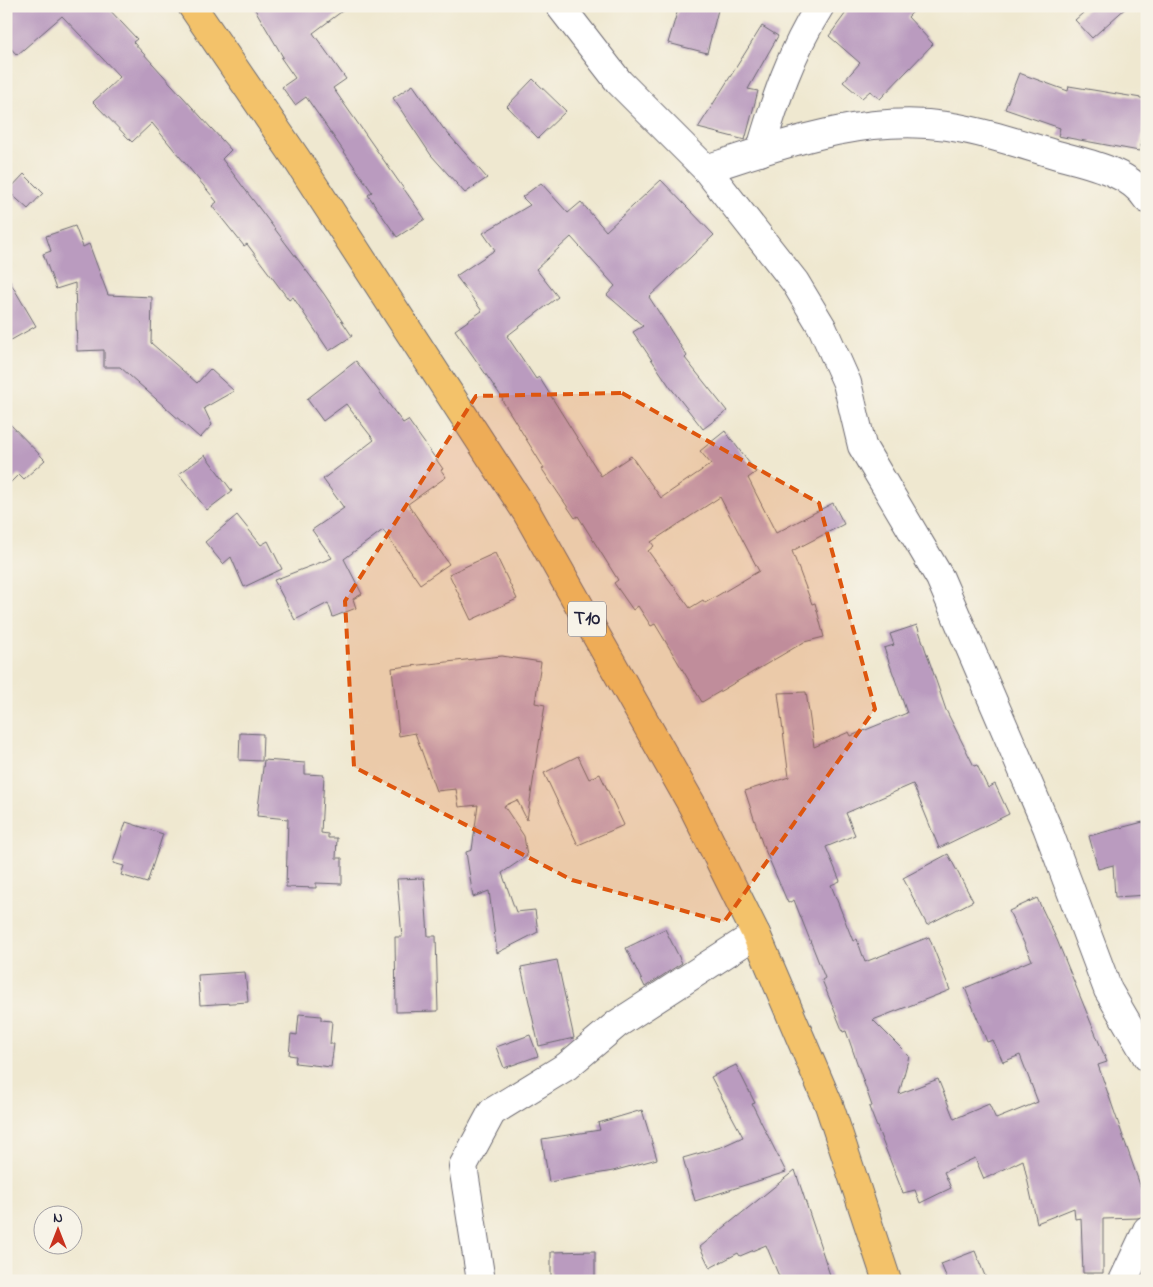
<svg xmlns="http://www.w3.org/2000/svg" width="1153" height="1287" font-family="'Indie Flower',sans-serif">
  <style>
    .building { fill: #ba9bbf; fill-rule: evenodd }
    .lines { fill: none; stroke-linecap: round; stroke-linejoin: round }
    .minor-casing { stroke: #6a676f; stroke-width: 30 }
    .highway-casing { stroke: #6a676f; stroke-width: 30 }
    .minor { stroke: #fff; stroke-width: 28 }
    .highway { stroke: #f3c26a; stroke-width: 28 }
    .marked { fill: #de560e; fill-opacity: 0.2; stroke: #de560e; stroke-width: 4; stroke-dasharray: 10 6; stroke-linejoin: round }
    .labels { text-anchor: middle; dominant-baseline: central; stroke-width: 4; stroke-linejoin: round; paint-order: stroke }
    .shield { fill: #f7f3e8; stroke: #62616f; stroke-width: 1 }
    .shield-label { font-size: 20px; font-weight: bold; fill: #22223b }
  </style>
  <rect width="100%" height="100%" fill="#f7f3e8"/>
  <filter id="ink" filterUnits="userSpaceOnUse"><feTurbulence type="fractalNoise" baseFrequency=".02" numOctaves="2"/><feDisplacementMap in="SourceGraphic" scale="10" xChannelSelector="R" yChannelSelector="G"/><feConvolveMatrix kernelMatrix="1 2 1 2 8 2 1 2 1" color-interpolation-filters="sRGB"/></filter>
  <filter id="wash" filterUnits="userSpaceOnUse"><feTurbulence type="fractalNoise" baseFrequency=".0096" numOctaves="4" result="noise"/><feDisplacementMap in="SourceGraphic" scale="20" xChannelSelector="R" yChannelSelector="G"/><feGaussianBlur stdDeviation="1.12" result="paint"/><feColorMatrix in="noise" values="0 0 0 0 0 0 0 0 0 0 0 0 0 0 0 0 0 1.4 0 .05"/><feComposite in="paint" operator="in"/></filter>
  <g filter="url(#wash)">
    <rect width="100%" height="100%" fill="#efe8d0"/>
    <g id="blocks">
      <g class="building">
        <path d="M6,6H106L137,39L133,42L231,150L222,159L324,294L352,336L329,351L293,297L289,300L247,244L244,246L212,206L217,202L152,123L132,142L93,102L120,77L62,16L17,55L6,43Z"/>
        <path d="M253,6H349L313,33L346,79L333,88L425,219L397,237L368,195L372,192L306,97L295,105L282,87L295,78L281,58L283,57Z"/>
        <path d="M679,6H719L707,53L668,43Z"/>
        <path d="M851,6H918L908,17L933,44L880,99L870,91L862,98L843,82L860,63L829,36Z"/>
        <path d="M1091,6H1128L1092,38L1075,20Z"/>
        <path d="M762,26L778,36L748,89L758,91L745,140L698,128Z"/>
        <path d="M1019,73L1068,91L1069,86L1147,99V111L1139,151L1058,136L1060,128L1005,109Z"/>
        <path d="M533,79L566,111L538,138L507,106Z"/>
        <path d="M413,85L443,128L487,178L465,193L431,155L393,98Z"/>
        <path d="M24,174L43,193L28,209L8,191Z"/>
        <path d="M661,180L714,235L649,297L687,356L685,358L727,411L703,429L670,387L633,332L643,326L607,295L615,286L571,237L536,269L558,297L507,336L536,379L539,377L601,476L631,456L661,498L711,464L700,451L725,431L756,472L748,478L776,533L833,503L844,524L792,551L812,604L815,603L824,637L804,642L702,702L655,624L651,626L638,606L633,610L614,583L618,580L578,516L575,518L542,469L544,468L502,400L503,399L455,330L482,311L456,276L495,250L483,233L530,205L522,197L541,183L568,213L581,202L606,231ZM720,497L759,571L705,603L703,600L690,608L648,551L654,546L651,542Z"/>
        <path d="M75,226L83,247L89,244L108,295L152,297L151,343L197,383L210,369L234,391L204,408L212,425L200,438L120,367H104V350L77,351L75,283L56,289L43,254L51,251L46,236Z"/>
        <path d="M6,275L36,326L6,343Z"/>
        <path d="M356,361L403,423L408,420L443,469L441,470L446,477L408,504L449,564L420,584L383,530L344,559L362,594L353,599L356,608L333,617L328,603L295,620L274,580L332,558L312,530L344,508L323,479L374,440L346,404L323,421L307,399Z"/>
        <path d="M6,420L45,460L24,479L19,474L6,487Z"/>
        <path d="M205,455L232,491L207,510L179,474Z"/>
        <path d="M237,515L261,545L268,541L282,569L244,587L231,557L223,564L205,542Z"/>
        <path d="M495,553L517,599L471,620L449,574Z"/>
        <path d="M917,625L946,710L974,766L977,765L988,788L995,784L1009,814L939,848L913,784L846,813L855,835L826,847L840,881L831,885L853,941L857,939L865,962L929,937L950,990L873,1020L909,1056L899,1094L938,1079L954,1119L989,1104L996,1119L1038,1102L1020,1055L1003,1062L993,1040L987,1042L965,988L1032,960L1009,911L1037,898L1057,940L1107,1062L1098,1065L1147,1205V1215L1138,1218L1103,1219V1273H1083L1081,1218L1075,1219L1074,1208L1037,1223L1023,1160L984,1179L975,1158L944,1172L951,1188L920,1203L915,1190L903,1193L869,1107L872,1106L846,1031L843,1032L822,980L825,978L794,900L788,903L762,843L745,791L789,777L778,693L806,692L814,747L849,732L851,736L907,713L884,648L894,645L890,634Z"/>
        <path d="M502,656L541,662L535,703L545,705L527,820L517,800L504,806L524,836L527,856L502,873L516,912L535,910L538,932L497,953L489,891L473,897L466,852L472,850L478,805L459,807L456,789L436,791L415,733L399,736L392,668Z"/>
        <path d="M240,733L263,734L262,761L239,760Z"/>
        <path d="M578,756L589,779L600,774L624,825L578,845L544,773Z"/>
        <path d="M264,760L305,763V774L324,775L321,833L328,834V838H337L336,858H342V884L316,883V888L286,887L288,819L257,816Z"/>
        <path d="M126,822L163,834L147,883L121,875L124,866L113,863Z"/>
        <path d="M1143,822L1147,838V895L1115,897L1113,865L1098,869L1089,836Z"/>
        <path d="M948,854L973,901L927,925L903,878Z"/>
        <path d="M424,878L428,936H436L438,1011L396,1012L395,937H402L397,879Z"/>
        <path d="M665,929L682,963L645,987L626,948Z"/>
        <path d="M557,960L574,1038L539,1046L521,967Z"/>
        <path d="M245,972L248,1002L200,1005L198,975Z"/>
        <path d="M299,1014L321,1016V1020L332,1021L330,1044H334L331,1067L295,1063L296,1056L289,1055L291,1034L297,1035Z"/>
        <path d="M530,1035L538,1056L504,1068L496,1047Z"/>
        <path d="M736,1065L755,1103L752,1104L786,1172L695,1201L683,1158L721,1147L743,1137L711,1077Z"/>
        <path d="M642,1110L657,1159L613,1171L549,1182L542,1139L600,1130L598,1123Z"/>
        <path d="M795,1170L832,1281H781L766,1245L740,1256L738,1253L710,1268L700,1247Z"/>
        <path d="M595,1251V1281H551V1252Z"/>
        <path d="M975,1251L987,1281H948L941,1264Z"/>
      </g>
    </g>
  </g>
  <g filter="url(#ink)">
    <use href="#blocks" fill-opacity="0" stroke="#6a676f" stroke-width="1"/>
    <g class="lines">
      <g class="minor-casing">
        <g id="minor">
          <path d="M560,6L619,82L706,169L795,282L822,327L847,383L862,446L940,578L1047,827L1108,990L1147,1057"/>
          <path d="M760,152C775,100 791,52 820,6"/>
          <path d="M706,169C784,144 863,114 947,126C986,132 1023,145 1061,156C1090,164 1130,172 1147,199"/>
          <path d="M481,1281L463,1166L492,1112L567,1066L617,1024L756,934"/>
          <path d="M1123,1281L1147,1230"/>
        </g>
      </g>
      <g class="highway-casing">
        <path id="highway" d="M192,6L296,158L527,513L692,805L756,934L829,1105L887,1281"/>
      </g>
      <use href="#minor" class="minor"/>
      <use href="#highway" class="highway"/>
    </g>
  </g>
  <path class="marked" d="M622,393L819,503L875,709L724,922L572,880L354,767L345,601L476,396Z"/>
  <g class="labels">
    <rect class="shield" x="568" y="601.5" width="38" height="35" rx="4"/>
    <g class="shield-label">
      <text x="587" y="619">T10</text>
    </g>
  </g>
  <rect width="1153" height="1287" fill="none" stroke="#f7f3e8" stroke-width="25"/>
  <g transform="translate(58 1230)"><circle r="24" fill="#f7f3e8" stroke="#a29fa3"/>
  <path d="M0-4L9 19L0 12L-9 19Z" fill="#c8321e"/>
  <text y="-8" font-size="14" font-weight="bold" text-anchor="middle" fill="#22223b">N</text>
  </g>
</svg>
